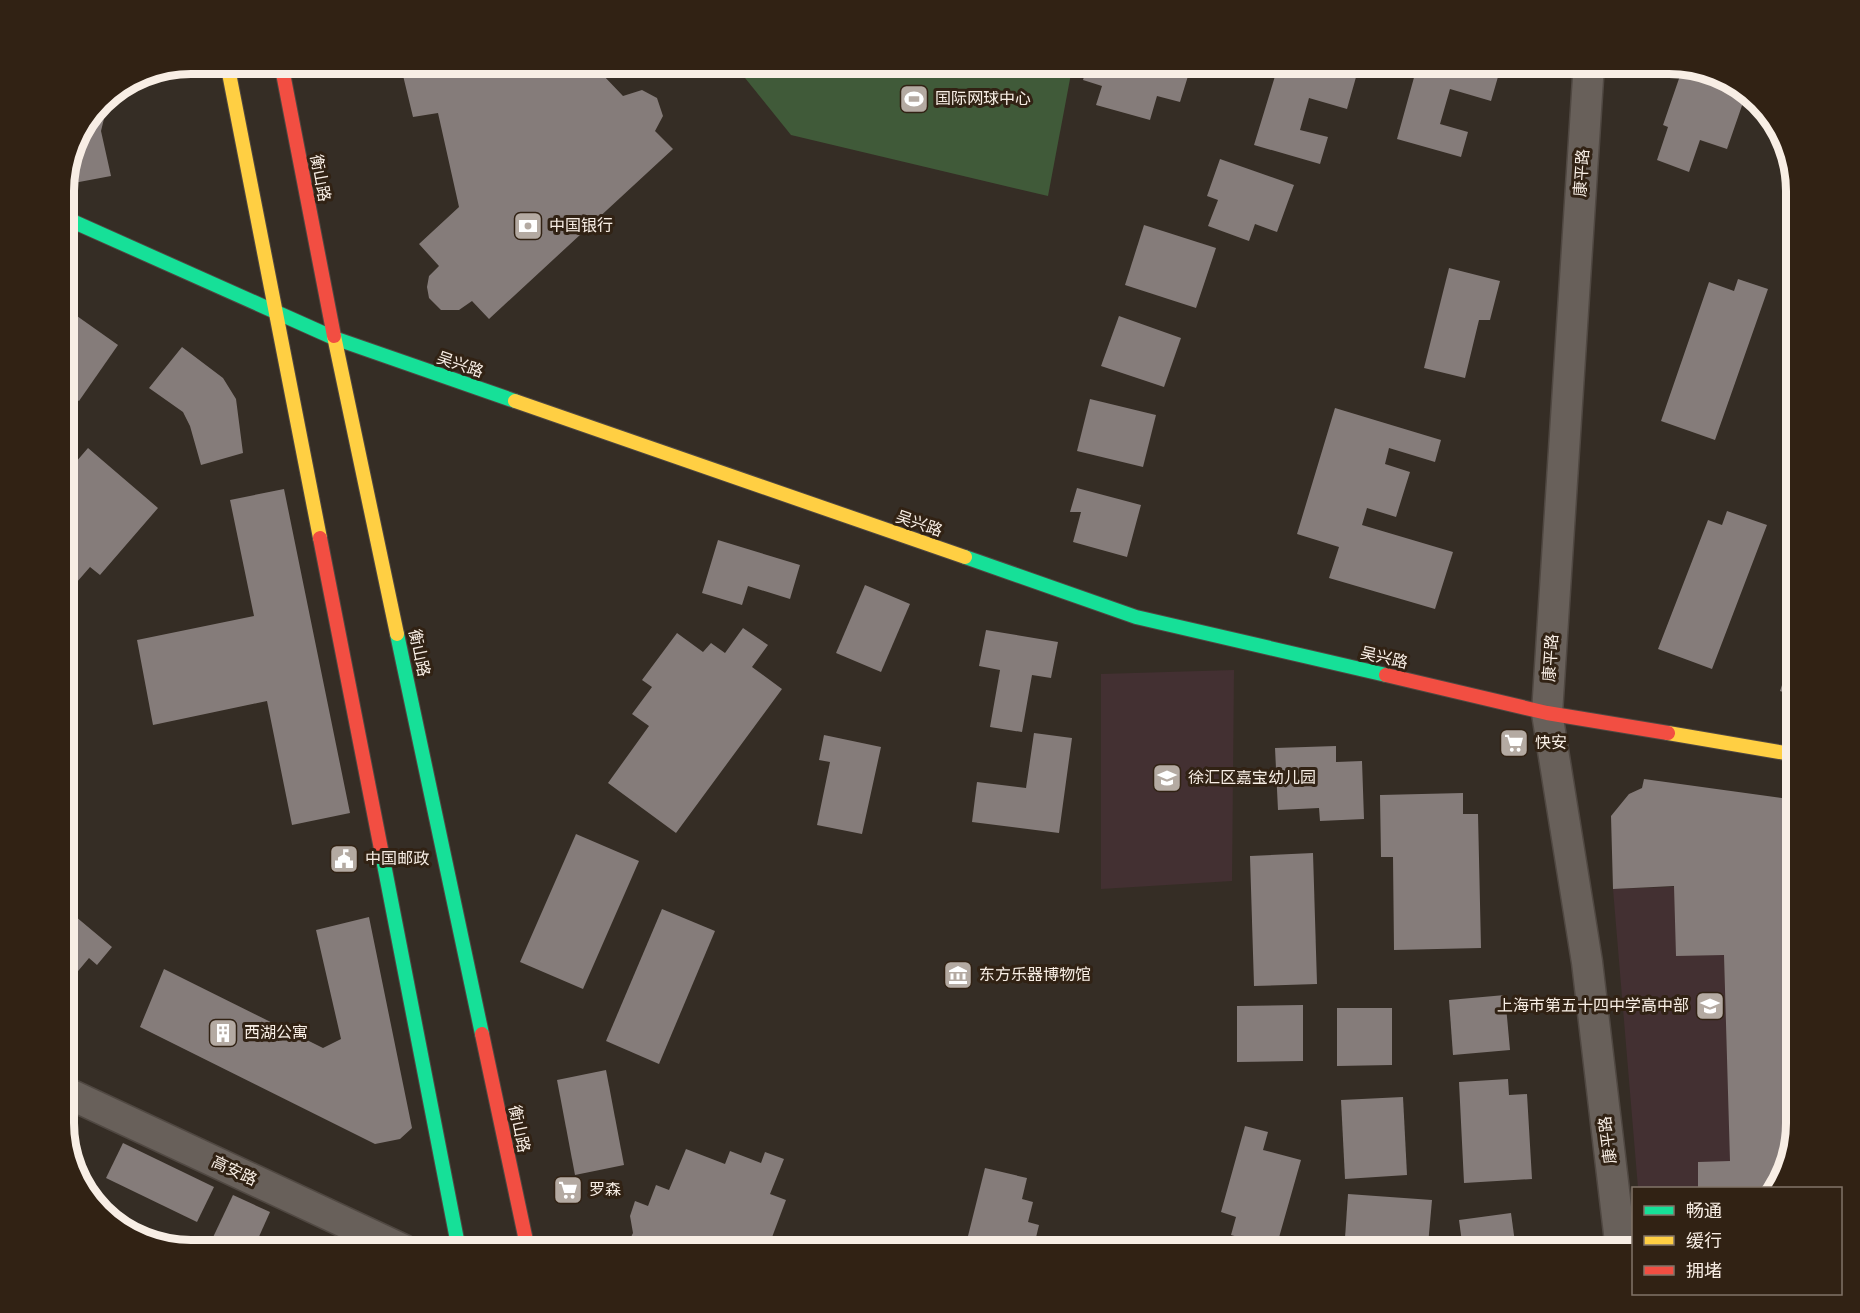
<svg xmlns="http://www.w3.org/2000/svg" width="1860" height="1313" font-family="Signika,'Noto Sans SC',sans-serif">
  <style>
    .industrial { fill: #433032 }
    .green { fill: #405a39 }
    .building { fill: #857c7a }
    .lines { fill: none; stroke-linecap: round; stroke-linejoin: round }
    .street-casing { stroke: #504842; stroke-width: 33 }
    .fast-casing { stroke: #504842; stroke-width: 16 }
    .slow-casing { stroke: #504842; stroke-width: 16 }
    .jam-casing { stroke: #504842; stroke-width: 16 }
    .street { stroke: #68605a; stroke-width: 30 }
    .fast { stroke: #16e098; stroke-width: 14 }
    .slow { stroke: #ffcf43; stroke-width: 14 }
    .jam { stroke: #f24e42; stroke-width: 14 }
    .labels { text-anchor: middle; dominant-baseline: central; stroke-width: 6; stroke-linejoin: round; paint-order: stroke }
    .poi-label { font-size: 16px; fill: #f8eee5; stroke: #312214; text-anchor: start }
    .street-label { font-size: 16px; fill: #f8eee5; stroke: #312214 }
    .rim { fill: none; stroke: #f8eee5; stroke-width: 8 }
  </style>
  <rect width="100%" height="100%" fill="#352d25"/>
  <g class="industrial">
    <path d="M1234,670L1232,881L1101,889V674Z"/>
    <path d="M1797,882V1123L1777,1188H1638L1613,889Z"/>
  </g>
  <path class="green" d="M733,63H1073L1048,196L791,135Z"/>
  <g class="building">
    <path d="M400,63H613L602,74L623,96L642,90L657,98L663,116L655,131L673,149L489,319L472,301L459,310H441L429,298L427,287L429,276L439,266L419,244L459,207L438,113L413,117Z"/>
    <path d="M1088,63H1192L1180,102L1157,96L1150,120L1096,105L1102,86L1083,80Z"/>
    <path d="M1279,63L1302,69L1303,63H1360L1347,109L1309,98L1300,130L1328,137L1320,164L1254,145Z"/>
    <path d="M1418,63H1502L1491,101L1450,89L1440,124L1468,132L1461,157L1397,139Z"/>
    <path d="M1683,67L1741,85L1747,91L1727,149L1700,140L1689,172L1657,160L1668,127L1663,125Z"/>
    <path d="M110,94L101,131L111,176L63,185L73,141L100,100Z"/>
    <path d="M1220,159L1294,185L1277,232L1255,224L1249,241L1208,226L1218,200L1207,196Z"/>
    <path d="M1144,225L1216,248L1196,308L1125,285Z"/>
    <path d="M1449,268L1500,281L1490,320H1479L1465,378L1424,368Z"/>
    <path d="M1738,279L1768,289L1715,440L1661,421L1709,282L1734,291Z"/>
    <path d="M77,316L118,345L79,401L63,391V335Z"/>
    <path d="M1119,316L1181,338L1164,387L1101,366Z"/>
    <path d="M182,347L223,378L236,399L243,453L201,465L190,426L183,412L149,388Z"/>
    <path d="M1090,399L1156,415L1143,467L1077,451Z"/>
    <path d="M1335,408L1441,440L1435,462L1389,448L1385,464L1410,472L1396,517L1367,508L1362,525L1453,552L1435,609L1329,578L1339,547L1297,534Z"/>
    <path d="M88,448L158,508L100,575L90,567L63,598V477Z"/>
    <path d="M1077,488L1141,505L1127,557L1073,542L1081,512H1070Z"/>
    <path d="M284,489L350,813L292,825L267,701L153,725L137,640L254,616L230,500Z"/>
    <path d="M1727,511L1767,525L1712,669L1658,649L1708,520L1722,525Z"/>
    <path d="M718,540L800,565L790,599L748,586L742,605L702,593Z"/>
    <path d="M865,585L910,604L881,672L836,653Z"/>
    <path d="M63,620L73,628L63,640Z"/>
    <path d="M743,628L768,645L752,667L782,689L676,833L608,783L649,726L632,714L652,687L642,680L677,633L703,652L711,643L725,653Z"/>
    <path d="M986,630L1058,642L1051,678L1032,675L1022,732L990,727L1000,670L979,666Z"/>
    <path d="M1797,640V697L1780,691Z"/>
    <path d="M1034,733L1072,738L1059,833L972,822L977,782L1026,788Z"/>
    <path d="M824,735L881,747L862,834L817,825L830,762L819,760Z"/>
    <path d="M1336,746V762L1362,761L1364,819L1320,821L1319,808L1278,810L1275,748Z"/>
    <path d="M1644,779L1797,800V1123L1777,1188H1698V1162L1730,1161L1724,955L1676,956L1674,886L1613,889L1611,816L1629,794L1642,788Z"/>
    <path d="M1463,793V814H1478L1481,948L1394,950L1393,857H1381L1380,795Z"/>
    <path d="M576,834L639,861L583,989L520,962Z"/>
    <path d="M1313,853L1317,984L1254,986L1250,856Z"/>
    <path d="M63,906L112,947L97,965L89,958L63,989Z"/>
    <path d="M662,909L715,931L659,1064L606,1041Z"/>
    <path d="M369,917L412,1128L400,1139L375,1144L140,1027L164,969L323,1048L341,1039L316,930Z"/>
    <path d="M1505,995L1510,1050L1453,1055L1449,1000Z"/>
    <path d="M1303,1005V1061L1237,1062V1006Z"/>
    <path d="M1337,1008H1392V1065L1337,1066Z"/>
    <path d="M606,1070L624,1165L575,1175L557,1080Z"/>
    <path d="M1508,1079L1509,1095L1527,1094L1532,1179L1464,1183L1459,1082Z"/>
    <path d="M1403,1097L1407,1175L1345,1179L1341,1100Z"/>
    <path d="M1245,1126L1268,1132L1263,1150L1301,1160L1276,1248L1231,1235L1236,1217L1221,1212Z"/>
    <path d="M123,1143L214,1187L197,1222L106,1178Z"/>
    <path d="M686,1149L725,1164L730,1151L761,1163L765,1152L784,1159L770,1194L786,1200L771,1240L748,1250H638L627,1245L633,1233L630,1216L635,1201L648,1206L656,1185L669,1190Z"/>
    <path d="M985,1168L1027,1178L1022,1199L1033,1202L1028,1222L1039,1225L1033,1250H1008L967,1240Z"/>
    <path d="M1348,1194L1432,1200L1428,1245L1345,1238Z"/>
    <path d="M233,1195L270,1212L253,1250H207Z"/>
    <path d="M1511,1213L1516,1250H1463L1459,1220Z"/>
  </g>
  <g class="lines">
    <g class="street-casing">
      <g id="street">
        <path d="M1589,63L1547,713L1587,962L1621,1250"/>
        <path d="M63,1091L404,1250"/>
      </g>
    </g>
    <g class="fast-casing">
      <g id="fast">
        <path d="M63,217L334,338L515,401"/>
        <path d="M965,557L1136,617L1386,675"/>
        <path d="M397,634L482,1034"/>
        <path d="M382,854L459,1250"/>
      </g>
    </g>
    <g class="slow-casing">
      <g id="slow">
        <path d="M227,63L320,538"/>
        <path d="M334,336L397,634"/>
        <path d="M515,401L965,557"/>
        <path d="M1668,733L1797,755"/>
      </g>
    </g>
    <g class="jam-casing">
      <g id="jam">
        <path d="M281,63L334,336"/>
        <path d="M320,538L382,854"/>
        <path d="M1386,675L1547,713L1668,733"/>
        <path d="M482,1034L528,1250"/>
      </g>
    </g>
    <use href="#street" class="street"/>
    <use href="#fast" class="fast"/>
    <use href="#slow" class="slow"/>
    <use href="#jam" class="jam"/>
  </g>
  <defs>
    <g id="stadium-square" transform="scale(1.5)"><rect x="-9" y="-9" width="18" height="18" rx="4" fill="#b4aaa2" stroke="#312214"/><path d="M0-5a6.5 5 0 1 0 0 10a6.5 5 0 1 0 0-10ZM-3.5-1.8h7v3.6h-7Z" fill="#fff"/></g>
    <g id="bank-square" transform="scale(1.5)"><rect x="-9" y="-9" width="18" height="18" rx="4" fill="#b4aaa2" stroke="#312214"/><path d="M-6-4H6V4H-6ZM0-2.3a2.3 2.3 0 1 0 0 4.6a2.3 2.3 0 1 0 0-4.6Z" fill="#fff"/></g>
    <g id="supermarket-square" transform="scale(1.5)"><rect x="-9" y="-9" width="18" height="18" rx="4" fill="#b4aaa2" stroke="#312214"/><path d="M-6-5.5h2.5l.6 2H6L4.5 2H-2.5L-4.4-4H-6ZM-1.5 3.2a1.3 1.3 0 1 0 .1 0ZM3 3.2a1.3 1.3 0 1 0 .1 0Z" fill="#fff"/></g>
    <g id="school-square" transform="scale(1.5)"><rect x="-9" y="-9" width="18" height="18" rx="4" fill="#b4aaa2" stroke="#312214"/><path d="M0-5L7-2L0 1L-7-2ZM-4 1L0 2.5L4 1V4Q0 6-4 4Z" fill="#fff"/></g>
    <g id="civic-square" transform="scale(1.5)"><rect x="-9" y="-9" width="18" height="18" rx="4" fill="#b4aaa2" stroke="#312214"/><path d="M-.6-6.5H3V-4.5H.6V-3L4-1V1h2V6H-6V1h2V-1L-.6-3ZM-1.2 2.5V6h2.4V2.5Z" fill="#fff"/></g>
    <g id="museum-square" transform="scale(1.5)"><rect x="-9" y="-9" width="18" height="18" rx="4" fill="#b4aaa2" stroke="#312214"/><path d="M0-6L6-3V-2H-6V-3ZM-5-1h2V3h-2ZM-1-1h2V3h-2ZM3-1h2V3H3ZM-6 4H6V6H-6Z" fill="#fff"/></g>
    <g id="building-square" transform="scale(1.5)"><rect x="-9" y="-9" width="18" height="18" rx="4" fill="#b4aaa2" stroke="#312214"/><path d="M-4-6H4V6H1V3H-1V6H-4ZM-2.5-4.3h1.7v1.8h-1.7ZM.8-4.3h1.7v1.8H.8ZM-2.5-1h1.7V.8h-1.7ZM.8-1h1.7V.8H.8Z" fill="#fff"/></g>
  </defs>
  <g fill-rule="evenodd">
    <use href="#stadium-square" x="914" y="99"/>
    <use href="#bank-square" x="528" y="226"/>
    <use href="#supermarket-square" x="1514" y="743"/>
    <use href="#school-square" x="1167" y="778"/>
    <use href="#civic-square" x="344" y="859"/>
    <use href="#museum-square" x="958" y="975"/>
    <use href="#school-square" x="1710" y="1006"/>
    <use href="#building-square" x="223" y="1033"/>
    <use href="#supermarket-square" x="568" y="1190"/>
  </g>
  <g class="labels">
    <g class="poi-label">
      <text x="935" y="99">国际网球中心</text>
      <text x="549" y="226">中国银行</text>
      <text x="1535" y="743">快安</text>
      <text x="1188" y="778">徐汇区嘉宝幼儿园</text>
      <text x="365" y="859">中国邮政</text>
      <text x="979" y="975">东方乐器博物馆</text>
      <text x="1689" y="1006" text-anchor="end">上海市第五十四中学高中部</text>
      <text x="244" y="1033">西湖公寓</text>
      <text x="589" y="1190">罗森</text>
    </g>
    <g class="street-label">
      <text transform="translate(1582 173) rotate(-86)">康平路</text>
      <text transform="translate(320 178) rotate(79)">衡山路</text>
      <text transform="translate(460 365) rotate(19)">吴兴路</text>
      <text transform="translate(919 524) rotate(19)">吴兴路</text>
      <text transform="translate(419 653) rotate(78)">衡山路</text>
      <text transform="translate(1384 658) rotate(13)">吴兴路</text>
      <text transform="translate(1551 658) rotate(-86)">康平路</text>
      <text transform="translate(519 1129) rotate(78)">衡山路</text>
      <text transform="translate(1608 1140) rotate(-97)">康平路</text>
      <text transform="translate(234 1171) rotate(25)">高安路</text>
    </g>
  </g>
  <path d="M0 0H1860V1313H0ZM191 74H1669A117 117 0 0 1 1786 191V1123A117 117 0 0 1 1669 1240H191A117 117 0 0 1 74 1123V191A117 117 0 0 1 191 74Z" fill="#312214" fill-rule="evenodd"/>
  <path class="rim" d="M191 74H1669A117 117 0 0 1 1786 191V1123A117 117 0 0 1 1669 1240H191A117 117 0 0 1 74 1123V191A117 117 0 0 1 191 74Z"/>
  <rect x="1632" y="1187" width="210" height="108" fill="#312214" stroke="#817468" stroke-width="1.5"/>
  <rect x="1644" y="1206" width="30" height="9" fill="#16e098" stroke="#817468" stroke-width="1.5"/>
  <text x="1686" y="1217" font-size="18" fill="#f8eee5">畅通</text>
  <rect x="1644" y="1236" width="30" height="9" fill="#ffcf43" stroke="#817468" stroke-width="1.5"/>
  <text x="1686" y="1247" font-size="18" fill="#f8eee5">缓行</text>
  <rect x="1644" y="1266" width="30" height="9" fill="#f24e42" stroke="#817468" stroke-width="1.5"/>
  <text x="1686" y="1277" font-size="18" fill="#f8eee5">拥堵</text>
</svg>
